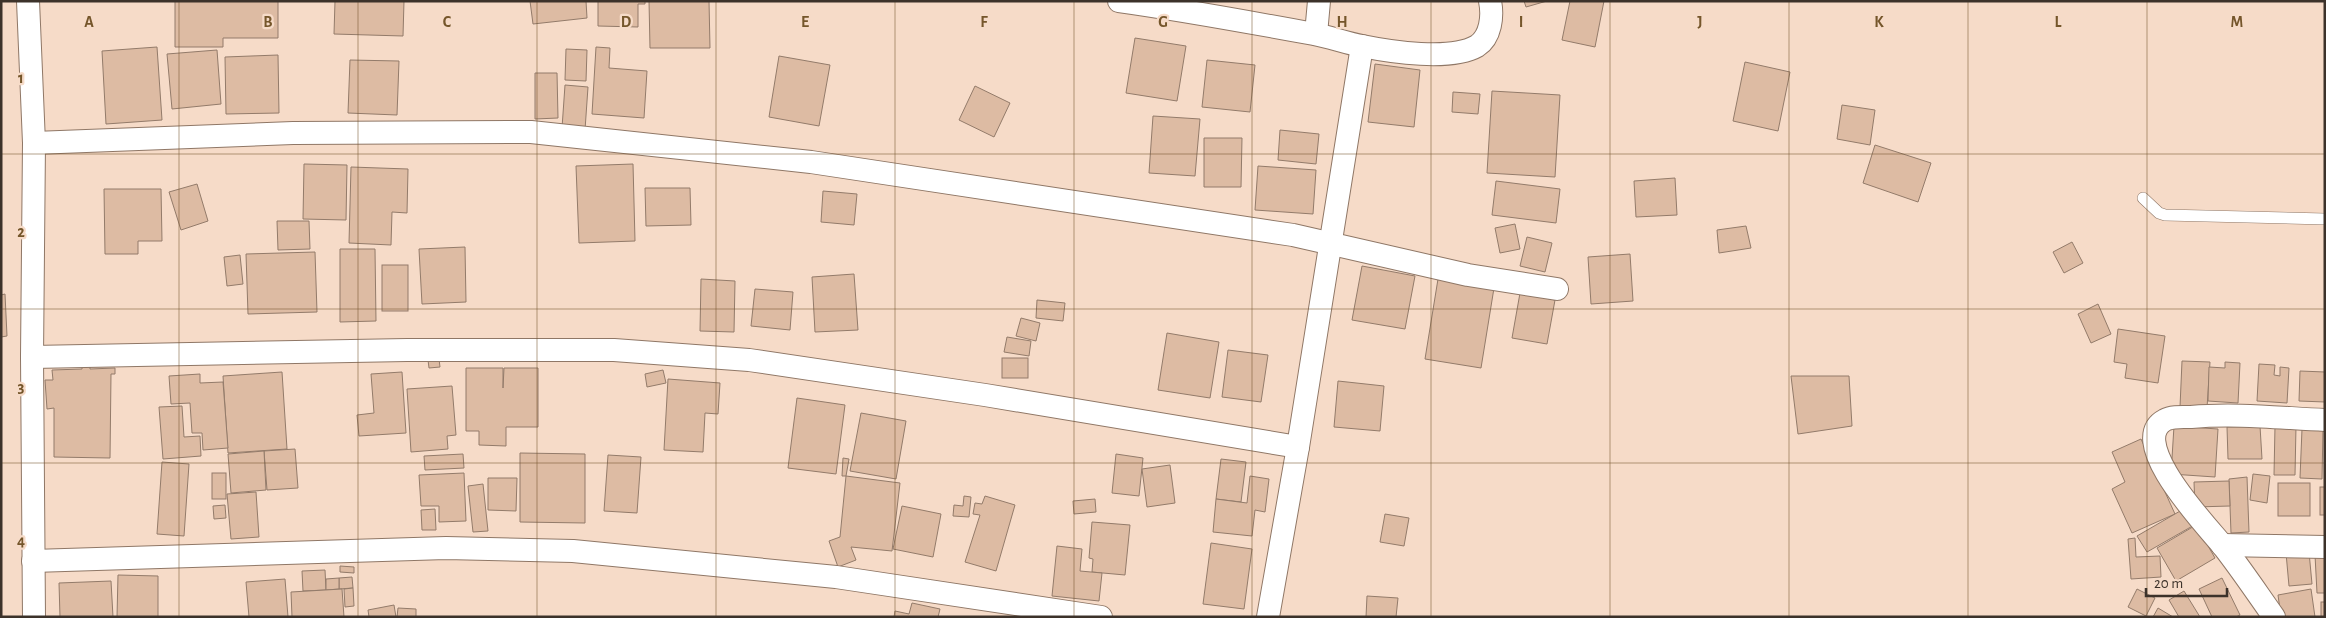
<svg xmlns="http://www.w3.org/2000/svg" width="2326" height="618" font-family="'Alegreya Sans',sans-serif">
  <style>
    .building { fill: #ddbba3; stroke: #937b6a }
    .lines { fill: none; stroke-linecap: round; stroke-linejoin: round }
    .lane-casing { stroke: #8f7766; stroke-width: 12 }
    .street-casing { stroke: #8f7766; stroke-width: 24 }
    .lane { stroke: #fff; stroke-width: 11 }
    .street { stroke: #fff; stroke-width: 22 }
    .grid { fill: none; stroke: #75562b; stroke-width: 1; stroke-opacity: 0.55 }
    .grid-label { font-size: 16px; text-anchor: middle; font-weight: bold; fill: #75562b; stroke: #f6dbc8; stroke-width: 4.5; stroke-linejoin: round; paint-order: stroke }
  </style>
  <rect width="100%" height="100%" fill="#f6dbc8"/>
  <g class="building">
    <path d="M175,1H278V38H223V47H175Z"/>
    <path d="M335,1H404L403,36L334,34Z"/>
    <path d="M530,1H586L587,18L533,24Z"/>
    <path d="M598,1H645V4H638V27L598,26Z"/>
    <path d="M649,1H709L710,48H650Z"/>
    <path d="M1524,1H1547L1526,7Z"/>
    <path d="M1570,1H1604L1595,47L1562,40Z"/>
    <path d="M1135,38L1186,46L1177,101L1126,93Z"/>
    <path d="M157,47L162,120L106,124L102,51Z"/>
    <path d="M596,47L610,48L609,68L647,71L644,118L592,114Z"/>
    <path d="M566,49L587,50L586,81L565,80Z"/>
    <path d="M217,50L221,104L172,109L167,54Z"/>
    <path d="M278,55L279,113L226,114L225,57Z"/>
    <path d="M779,56L830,65L819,126L769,117Z"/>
    <path d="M350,60L399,61L397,115L348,113Z"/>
    <path d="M1207,60L1255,65L1250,112L1202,107Z"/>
    <path d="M1745,62L1790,72L1778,131L1733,121Z"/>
    <path d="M1375,64L1420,70L1414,127L1368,122Z"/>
    <path d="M535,73H557L558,118L535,119Z"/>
    <path d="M565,85L588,87L585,130L562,128Z"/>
    <path d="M975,86L1010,103L994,137L959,120Z"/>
    <path d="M1492,91L1560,95L1555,177L1487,173Z"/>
    <path d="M1453,92L1480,94L1478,114L1452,112Z"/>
    <path d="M1842,105L1875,110L1870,145L1837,139Z"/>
    <path d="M1153,116L1200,119L1195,176L1149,173Z"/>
    <path d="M1280,130L1319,134L1316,164L1278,160Z"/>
    <path d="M1204,138H1242L1241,187H1204Z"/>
    <path d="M1875,145L1931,163L1918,202L1863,183Z"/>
    <path d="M304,164L347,165L346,220L303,219Z"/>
    <path d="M633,164L635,241L579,243L576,166Z"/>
    <path d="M1258,166L1316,170L1313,214L1255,210Z"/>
    <path d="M351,167L408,169L407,213L392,212L391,245L349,243Z"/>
    <path d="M1675,178L1677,215L1636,217L1634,181Z"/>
    <path d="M1496,181L1560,189L1556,223L1492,215Z"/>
    <path d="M197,184L208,221L181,230L169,192Z"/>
    <path d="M645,188H690L691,225L646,226Z"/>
    <path d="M104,189H161L162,241H138V254H105Z"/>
    <path d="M823,191L857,194L854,225L821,222Z"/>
    <path d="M277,221H309L310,249L278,250Z"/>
    <path d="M1515,224L1520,249L1500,253L1495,228Z"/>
    <path d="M1746,226L1751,248L1719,253L1717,230Z"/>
    <path d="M1527,237L1552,243L1545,272L1520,266Z"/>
    <path d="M2072,242L2083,263L2064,273L2053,252Z"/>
    <path d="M465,247L466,302L422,304L419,249Z"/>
    <path d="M340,249H375L376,321L340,322Z"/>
    <path d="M315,252L317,312L248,314L246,254Z"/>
    <path d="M1630,254L1633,301L1591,304L1588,257Z"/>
    <path d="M240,255L243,284L227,286L224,257Z"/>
    <rect x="382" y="265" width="26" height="46"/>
    <path d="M1362,266L1415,276L1405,329L1352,320Z"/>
    <path d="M854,274L858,330L815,332L812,277Z"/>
    <path d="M701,279L735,281L734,332L700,331Z"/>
    <path d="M1438,279L1494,288L1481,368L1425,359Z"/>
    <path d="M755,289L793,292L790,330L751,326Z"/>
    <path d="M1520,293L1555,300L1547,344L1512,338Z"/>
    <path d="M5,294L7,336L1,337V295Z"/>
    <path d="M1037,300L1065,303L1063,321L1036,318Z"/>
    <path d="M2098,304L2111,334L2091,343L2078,314Z"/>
    <path d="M1021,318L1040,323L1036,341L1016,336Z"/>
    <path d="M2118,329L2165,336L2158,383L2125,378L2127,364L2114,362Z"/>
    <path d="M1167,333L1219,342L1210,398L1158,390Z"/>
    <path d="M1007,337L1031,341L1029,356L1004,352Z"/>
    <path d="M1228,350L1268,355L1261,402L1222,397Z"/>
    <rect x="1002" y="358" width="26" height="20"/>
    <path d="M439,359L440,367L429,368L428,360Z"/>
    <path d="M90,360V369L115,368V374H111L110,458L54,457V408L47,409L45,380H53L52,370L82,369V361Z"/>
    <path d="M2182,361L2210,362L2207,408L2180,407Z"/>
    <path d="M2225,362L2240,363L2238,403L2208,401L2209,367L2225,368Z"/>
    <path d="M2259,364L2275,365L2274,375L2280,376V367L2289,368L2287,403L2257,401Z"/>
    <path d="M466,368H503V388L504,368H538V427H506V446L479,445V431H466Z"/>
    <path d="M663,370L666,383L647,387L645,374Z"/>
    <path d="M2300,371L2325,372V402L2299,401Z"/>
    <path d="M282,372L287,449L228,453L223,376Z"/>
    <path d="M402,372L406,433L359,436L357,415L374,413L371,374Z"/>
    <path d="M200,374V383L223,382L228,448L203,450L202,433H192L190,403L171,404L169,376Z"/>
    <path d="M1791,376H1849L1852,426L1798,434Z"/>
    <path d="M668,379L720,383L718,414L705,413L703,452L664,450Z"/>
    <path d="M1338,381L1384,386L1380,431L1334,427Z"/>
    <path d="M452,386L456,435L447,436L448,449L411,452L407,389Z"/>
    <path d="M797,398L845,405L836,474L788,468Z"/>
    <path d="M182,406L184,437L200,436L201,456L163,459L159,407Z"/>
    <path d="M861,413L906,421L896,479L850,471Z"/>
    <path d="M2174,426L2218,429L2215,477L2171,474Z"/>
    <path d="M2260,426L2262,459H2228L2227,427Z"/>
    <path d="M2275,426H2296L2295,475H2274Z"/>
    <path d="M2302,429H2323L2322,479L2300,478Z"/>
    <path d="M2141,439L2175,514L2132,533L2112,489L2125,482L2112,452Z"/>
    <path d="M295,449L298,488L267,490L264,451Z"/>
    <path d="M264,451L266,490L231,493L228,454Z"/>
    <path d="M520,453L585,454V523L520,522Z"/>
    <path d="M463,454L464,468L425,470L424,456Z"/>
    <path d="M1116,454L1143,458L1139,496L1112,493Z"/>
    <path d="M608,455L641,457L637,513L604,511Z"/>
    <path d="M843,458L849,459L846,476H842Z"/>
    <path d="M1221,459L1246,462L1241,502L1216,499Z"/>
    <path d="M162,462L189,464L184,536L157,534Z"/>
    <path d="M1170,465L1175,503L1147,507L1142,469Z"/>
    <rect x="212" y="473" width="14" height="26"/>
    <path d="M464,473L466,521L439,522V506H421L419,475Z"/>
    <path d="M2253,474L2270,476L2267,503L2250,500Z"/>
    <path d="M846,476L900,483L892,551L851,547L856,560L838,567L829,541L840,537Z"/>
    <path d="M1250,476L1269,479L1265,512L1255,510L1252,536L1213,532L1216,499L1247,503Z"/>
    <path d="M2247,477L2249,532L2231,533L2229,479Z"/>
    <path d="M488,478H517L516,511L488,510Z"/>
    <path d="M2229,481L2230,506L2195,507L2194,482Z"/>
    <rect x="2278" y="483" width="32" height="33"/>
    <path d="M483,484L488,531L473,532L468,486Z"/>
    <rect x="2320" y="487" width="5" height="28"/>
    <path d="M256,492L259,537L231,539L227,494Z"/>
    <path d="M964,496L971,497L969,517L953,516L954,505L963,506Z"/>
    <path d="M985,496L1015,505L996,571L965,562L980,515L973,514L975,503L982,504Z"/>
    <path d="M1095,499L1096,512L1074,514L1073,501Z"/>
    <path d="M225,505L226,518L214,519L213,506Z"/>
    <path d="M902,506L941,514L933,557L893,549Z"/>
    <path d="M2187,507L2196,524L2147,552L2137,536Z"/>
    <path d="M435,509L436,530H422L421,510Z"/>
    <path d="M1385,514L1409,518L1404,546L1380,542Z"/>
    <path d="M1092,522L1130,525L1125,575L1092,572L1093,559L1089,558Z"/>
    <path d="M2196,525L2215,558L2176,581L2157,548Z"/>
    <path d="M2135,538L2136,557L2160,556L2161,577L2131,579L2128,539Z"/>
    <path d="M1211,543L1252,549L1244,609L1203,604Z"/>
    <path d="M1057,546L1082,549L1080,571L1102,573L1099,601L1052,596Z"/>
    <path d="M2309,552L2312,584L2289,586L2286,553Z"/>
    <path d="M2315,555H2325V593H2317Z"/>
    <path d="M340,566L354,567V573L340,572Z"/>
    <path d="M325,570L326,590L303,591L302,571Z"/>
    <path d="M118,575L158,576V617H117Z"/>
    <path d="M352,577L353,588L339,589V578Z"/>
    <path d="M339,578V589L326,590V579Z"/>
    <path d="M2222,578L2240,615L2236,617H2212L2199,589Z"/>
    <path d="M285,579L288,617H249L246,582Z"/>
    <path d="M111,581L113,617H60L59,583Z"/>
    <path d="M353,588L354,606L345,607L344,589Z"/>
    <path d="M342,589L344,617H292L291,592Z"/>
    <path d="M2137,589L2155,598L2146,616L2128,607Z"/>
    <path d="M2311,589L2315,617H2281L2278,595Z"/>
    <path d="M2184,591L2200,617H2179L2169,600Z"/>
    <path d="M1367,596L1398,598L1396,617H1366Z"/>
    <rect x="2321" y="602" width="4" height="15"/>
    <path d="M912,603L940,609L938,617H894L895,611L909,614Z"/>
    <path d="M394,605L396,617H369L368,610Z"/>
    <path d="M398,608L416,609V617H397Z"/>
    <path d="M2158,608L2173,617H2153Z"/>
  </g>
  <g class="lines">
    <g class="lane-casing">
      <path id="lane" d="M2143,198L2159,213L2165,215L2325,219"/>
    </g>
    <g class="street-casing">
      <g id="street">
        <path d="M28,1L34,143L32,357L34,617"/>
        <path d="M1119,1C1184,10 1249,22 1314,34C1330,37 1346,43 1362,46C1391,52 1451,61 1477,46C1491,37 1493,16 1490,1"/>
        <path d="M1316,34L1319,1"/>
        <path d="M34,143L293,133L531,132L811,162L1293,235L1468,275L1557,289"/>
        <path d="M32,357L407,350H614L749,360L985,395L1298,447"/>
        <path d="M2222,545L2325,547"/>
        <path d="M33,561L446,548L573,551L836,577L1101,617"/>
        <path d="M1268,617L1298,447L1362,46"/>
        <path d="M2274,617C2257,593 2241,569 2223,546C2207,526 2125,441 2165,420C2172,416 2183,417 2191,417C2236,413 2280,418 2325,420"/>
      </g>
    </g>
    <use href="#lane" class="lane"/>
    <use href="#street" class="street"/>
  </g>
  <path class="grid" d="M179,1V617M358,1V617M537,1V617M716,1V617M895,1V617M1074,1V617M1252,1V617M1431,1V617M1610,1V617M1789,1V617M1968,1V617M2147,1V617M1,154H2325M1,309H2325M1,463H2325"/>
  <g class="grid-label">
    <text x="89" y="27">A</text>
    <text x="268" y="27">B</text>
    <text x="447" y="27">C</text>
    <text x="626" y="27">D</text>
    <text x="805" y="27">E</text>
    <text x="984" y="27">F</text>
    <text x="1163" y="27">G</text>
    <text x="1342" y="27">H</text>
    <text x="1521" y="27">I</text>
    <text x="1700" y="27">J</text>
    <text x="1879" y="27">K</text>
    <text x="2058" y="27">L</text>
    <text x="2237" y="27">M</text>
    <text x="21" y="83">1</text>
    <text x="21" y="237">2</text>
    <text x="21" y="392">3</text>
    <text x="21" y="546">4</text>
  </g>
  <rect width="2326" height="618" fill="none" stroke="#3c322a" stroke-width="5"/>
  <path d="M2146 588v8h81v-8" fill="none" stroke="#3c322a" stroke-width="2.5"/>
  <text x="2154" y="588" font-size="15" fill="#3c322a" stroke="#f6dbc8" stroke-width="4" paint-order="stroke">20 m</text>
</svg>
